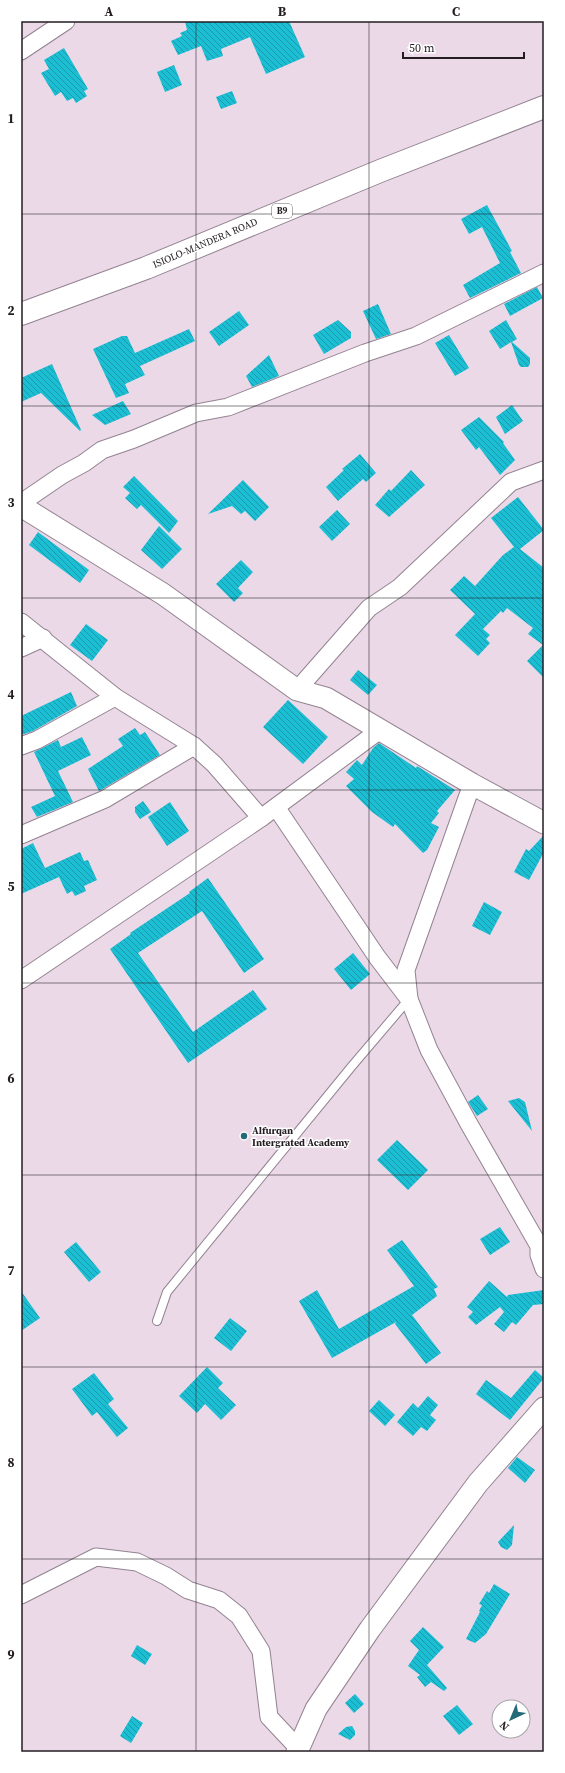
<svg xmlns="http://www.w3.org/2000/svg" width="565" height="1773" font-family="'Source Serif 4',serif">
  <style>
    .building { fill: url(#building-back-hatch) }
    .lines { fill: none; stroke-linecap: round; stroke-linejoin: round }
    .service-casing { stroke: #938391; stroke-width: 10 }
    .minor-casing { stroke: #938391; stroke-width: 19 }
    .tertiary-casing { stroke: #938391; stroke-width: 23 }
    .trunk-casing { stroke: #938391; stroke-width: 24 }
    .service { stroke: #fff; stroke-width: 8 }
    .minor { stroke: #fff; stroke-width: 17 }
    .tertiary { stroke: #fff; stroke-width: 21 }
    .trunk { stroke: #fff; stroke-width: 22 }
    .grid { fill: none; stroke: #231d22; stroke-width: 1; stroke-opacity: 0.55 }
    .poi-dot { fill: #236c77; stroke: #fff; stroke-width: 1.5 }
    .labels { text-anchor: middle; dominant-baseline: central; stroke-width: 3; stroke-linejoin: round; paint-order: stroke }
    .shield { fill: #fff; stroke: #656164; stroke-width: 1 }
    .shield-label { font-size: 9px; font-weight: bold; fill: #231d22 }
    .street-label { font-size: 10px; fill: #231d22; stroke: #fff }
    .poi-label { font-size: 10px; font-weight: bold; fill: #231d22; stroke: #fff; text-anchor: start }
    .neatline { fill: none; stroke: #231d22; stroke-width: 1.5 }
    .grid-label { font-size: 13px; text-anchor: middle; font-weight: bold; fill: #231d22 }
  </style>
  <defs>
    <pattern id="building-back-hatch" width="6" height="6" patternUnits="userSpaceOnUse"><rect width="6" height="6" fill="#1cbed3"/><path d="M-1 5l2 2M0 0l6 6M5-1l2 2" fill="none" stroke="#189aab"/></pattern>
  </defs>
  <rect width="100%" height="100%" fill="#ebd9e8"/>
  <g class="building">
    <path d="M185,21H289L305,57L266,74L250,37L221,49L223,56L207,61L201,46L178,55L171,41L182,36L180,33L187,30Z"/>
    <path d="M64,48L88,89L84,91L87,96L76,103L73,98L67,101L61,92L55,96L41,73L49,69L44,60Z"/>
    <path d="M174,65L182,85L165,92L157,72Z"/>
    <path d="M232,91L237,103L221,109L216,97Z"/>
    <path d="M487,205L512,251L510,252L521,273L470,298L463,285L500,263L482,227L469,234L461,219Z"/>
    <path d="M537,287L543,298L510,316L504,304Z"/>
    <path d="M378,304L391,334L376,339L363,311Z"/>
    <path d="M239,311L249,325L219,346L209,332Z"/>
    <path d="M338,320L351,332V338L324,354L313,335Z"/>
    <path d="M506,320L517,339L512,342L530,358V364L528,367H521L519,365L511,342L500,349L489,331Z"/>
    <path d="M189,329L195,341L140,366L145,375L125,384L129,393L116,398L93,349L122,336H127L135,353Z"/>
    <path d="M449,335L469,368L455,376L435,343Z"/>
    <path d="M269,355L279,376L252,387L246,376Z"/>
    <path d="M52,364L81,430L80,431L41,393L21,402V378Z"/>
    <path d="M123,401L131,414L105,425L92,415Z"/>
    <path d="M512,405L523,421L505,434L496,417Z"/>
    <path d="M479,417L504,442L503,443L515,460L500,475L479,447L476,450L461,430Z"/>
    <path d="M360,454L376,473L366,482L363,479L338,501L326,487L344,470L342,469Z"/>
    <path d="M411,470L425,485L389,517L375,505L389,489L391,491Z"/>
    <path d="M134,476L178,521L169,533L141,505L137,509L125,498L130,493L123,487Z"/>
    <path d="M243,480L269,507L255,521L245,511L241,514L232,506L208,514Z"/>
    <path d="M518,497L544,530L520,549L544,568V678L527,661L543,645L528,634L533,628L507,608L503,613L501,611L483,629L490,635L486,639L490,643L478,656L455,635L475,614L450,590L464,576L475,586L503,555L514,547L491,518Z"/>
    <path d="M337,510L350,524L332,541L319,527Z"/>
    <path d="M159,526L182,549L162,569L141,550Z"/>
    <path d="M38,532L89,570L80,583L29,545Z"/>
    <path d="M241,560L253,572L238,588L243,593L234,602L216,584Z"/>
    <path d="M86,624L108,640L92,661L70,645Z"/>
    <path d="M358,670L377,685L368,695L350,680Z"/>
    <path d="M71,692L77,706L33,731L21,735V716Z"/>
    <path d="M288,700L328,737L303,764L263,727Z"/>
    <path d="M135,728L140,735L145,732L160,755L99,791L88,769L123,746L118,739Z"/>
    <path d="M82,737L91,755L58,771L73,802L37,817L31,807L55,796L34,752L58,740L61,747Z"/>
    <path d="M379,743L416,768L417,766L455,790L437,811L439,813L431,823L439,827L427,850L423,853L395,824L393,827L372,812L346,786L354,779L346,772L357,760L362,765L373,748Z"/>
    <path d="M143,801L151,812L140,819L135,812V807Z"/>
    <path d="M170,802L189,831L167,846L148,817Z"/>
    <path d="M544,835V852L529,880L514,872L526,849L529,851Z"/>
    <path d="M33,843L45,868L80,852L84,861L88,860L97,880L84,886L86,891L75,896L72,891L67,894L59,877L21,894V849Z"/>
    <path d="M208,878L264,959L244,973L202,911L138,953L193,1032L253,990L267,1009L188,1063L110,949L131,934L130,933L190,893L189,892Z"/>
    <path d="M484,902L502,912L490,935L472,926Z"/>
    <path d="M353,953L370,974L351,990L334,969Z"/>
    <path d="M478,1095L488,1109L477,1116L468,1102Z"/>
    <path d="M519,1098L525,1102L532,1131L508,1101Z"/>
    <path d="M397,1140L428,1170L408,1190L377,1160Z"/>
    <path d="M500,1227L510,1242L490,1255L480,1239Z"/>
    <path d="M402,1240L438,1287L434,1289L437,1296L412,1315L441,1353L426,1364L395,1324L396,1322L332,1358L299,1301L317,1290L339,1329L414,1286L387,1250Z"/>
    <path d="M76,1242L101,1272L89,1282L64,1252Z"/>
    <path d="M489,1281L507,1297L508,1295L544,1290V1304L533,1305L516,1325L512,1322L504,1332L494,1324L504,1312L500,1307L476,1325L468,1317L473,1312L467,1307Z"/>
    <path d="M21,1291L40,1318L21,1331Z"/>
    <path d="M230,1318L247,1331L231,1351L214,1338Z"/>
    <path d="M207,1367L223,1383L218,1388L236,1405L221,1420L205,1404L197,1413L179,1396Z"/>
    <path d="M535,1370L544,1378L510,1420L476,1394L486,1380L511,1398Z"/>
    <path d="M94,1373L114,1399L108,1404L128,1428L117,1437L97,1412L92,1416L72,1389Z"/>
    <path d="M428,1396L438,1405L430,1415L436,1420L427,1431L421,1427L413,1436L397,1422L413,1403L418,1408Z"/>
    <path d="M379,1400L395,1415L385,1426L369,1411Z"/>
    <path d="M517,1457L535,1470L525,1483L508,1468Z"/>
    <path d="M514,1525L512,1545L507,1550L501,1547L498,1542Z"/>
    <path d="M494,1584L510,1594L486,1634L475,1643L466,1639L480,1612L479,1611L482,1605L479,1604L487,1591L489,1593Z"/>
    <path d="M423,1627L444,1647L427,1665L447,1688L444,1691L431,1682L425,1687L417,1677L420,1675L408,1666L419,1650L410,1641Z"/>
    <path d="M137,1645L152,1654L145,1665L131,1656Z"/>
    <path d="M355,1694L364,1704L354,1713L345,1703Z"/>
    <path d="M457,1705L473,1724L459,1735L443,1716Z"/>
    <path d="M132,1716L143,1723L131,1743L120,1736Z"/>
    <path d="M352,1726L355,1731V1735L350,1740L338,1734L346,1727Z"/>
  </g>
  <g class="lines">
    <g class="service-casing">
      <path id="service" d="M157,1321L167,1292L352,1066L409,999"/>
    </g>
    <g class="minor-casing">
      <g id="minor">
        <path d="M21,51L66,21"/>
        <path d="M21,503L62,475L84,463L102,450L134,439L196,413L228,407L365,353L416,336L544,273"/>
        <path d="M21,622L115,697L194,746L214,764L261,818"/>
        <path d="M21,648L43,638"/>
        <path d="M297,690L369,608L400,587L511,482L544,470"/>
        <path d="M21,746L37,740L115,697"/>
        <path d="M472,784L406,970L409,999L429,1050L469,1124L539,1246V1255L544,1269"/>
        <path d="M276,807L377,957L409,999"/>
        <path d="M21,835L105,799L194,746"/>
        <path d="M21,980L261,818L380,730"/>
        <path d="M21,1595L96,1557L137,1562L166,1576L188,1590L219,1600L239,1616L261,1651L269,1717L299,1749"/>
      </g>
    </g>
    <g class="tertiary-casing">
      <g id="tertiary">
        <path d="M21,506L163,594L297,690L326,698L472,784L544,823"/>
        <path d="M297,1752L316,1709L370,1629L478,1483L544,1408"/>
      </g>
    </g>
    <g class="trunk-casing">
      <path id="trunk" d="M21,314L146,268L380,171L544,107"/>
    </g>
    <use href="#service" class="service"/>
    <use href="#minor" class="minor"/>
    <use href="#tertiary" class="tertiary"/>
    <use href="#trunk" class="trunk"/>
  </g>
  <path class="grid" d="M196,21V1752M369,21V1752M21,214H544M21,406H544M21,598H544M21,790H544M21,983H544M21,1175H544M21,1367H544M21,1559H544"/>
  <circle class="poi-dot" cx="244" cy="1136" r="4"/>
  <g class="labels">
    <rect class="shield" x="272" y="204" width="20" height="14" rx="3"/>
    <g class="shield-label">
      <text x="282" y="211">B9</text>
    </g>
    <g class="street-label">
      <text transform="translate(205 243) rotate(-23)">ISIOLO-MANDERA ROAD</text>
    </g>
    <g class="poi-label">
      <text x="252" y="1130">Alfurqan<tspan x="252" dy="12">Intergrated Academy</tspan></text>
    </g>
  </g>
  <rect width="565" height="1773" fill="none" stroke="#ffffff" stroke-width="44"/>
  <g transform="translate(511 1719) rotate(224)"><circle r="19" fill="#ffffff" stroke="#a7a5a7"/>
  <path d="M0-3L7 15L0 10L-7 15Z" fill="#236c77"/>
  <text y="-6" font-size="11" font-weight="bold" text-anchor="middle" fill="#231d22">N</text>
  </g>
  <path d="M403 52v6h121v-6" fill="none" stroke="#231d22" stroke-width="2"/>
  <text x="409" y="52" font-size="12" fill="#231d22" stroke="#ffffff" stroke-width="3" paint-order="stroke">50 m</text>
  <rect x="22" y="22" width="521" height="1729" class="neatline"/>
  <g class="grid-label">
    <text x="109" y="16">A</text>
    <text x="282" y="16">B</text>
    <text x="456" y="16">C</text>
    <text x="11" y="123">1</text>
    <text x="11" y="315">2</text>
    <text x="11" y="507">3</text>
    <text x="11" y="699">4</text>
    <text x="11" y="891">5</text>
    <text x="11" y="1083">6</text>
    <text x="11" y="1275">7</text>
    <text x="11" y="1467">8</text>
    <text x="11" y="1659">9</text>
  </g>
</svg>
